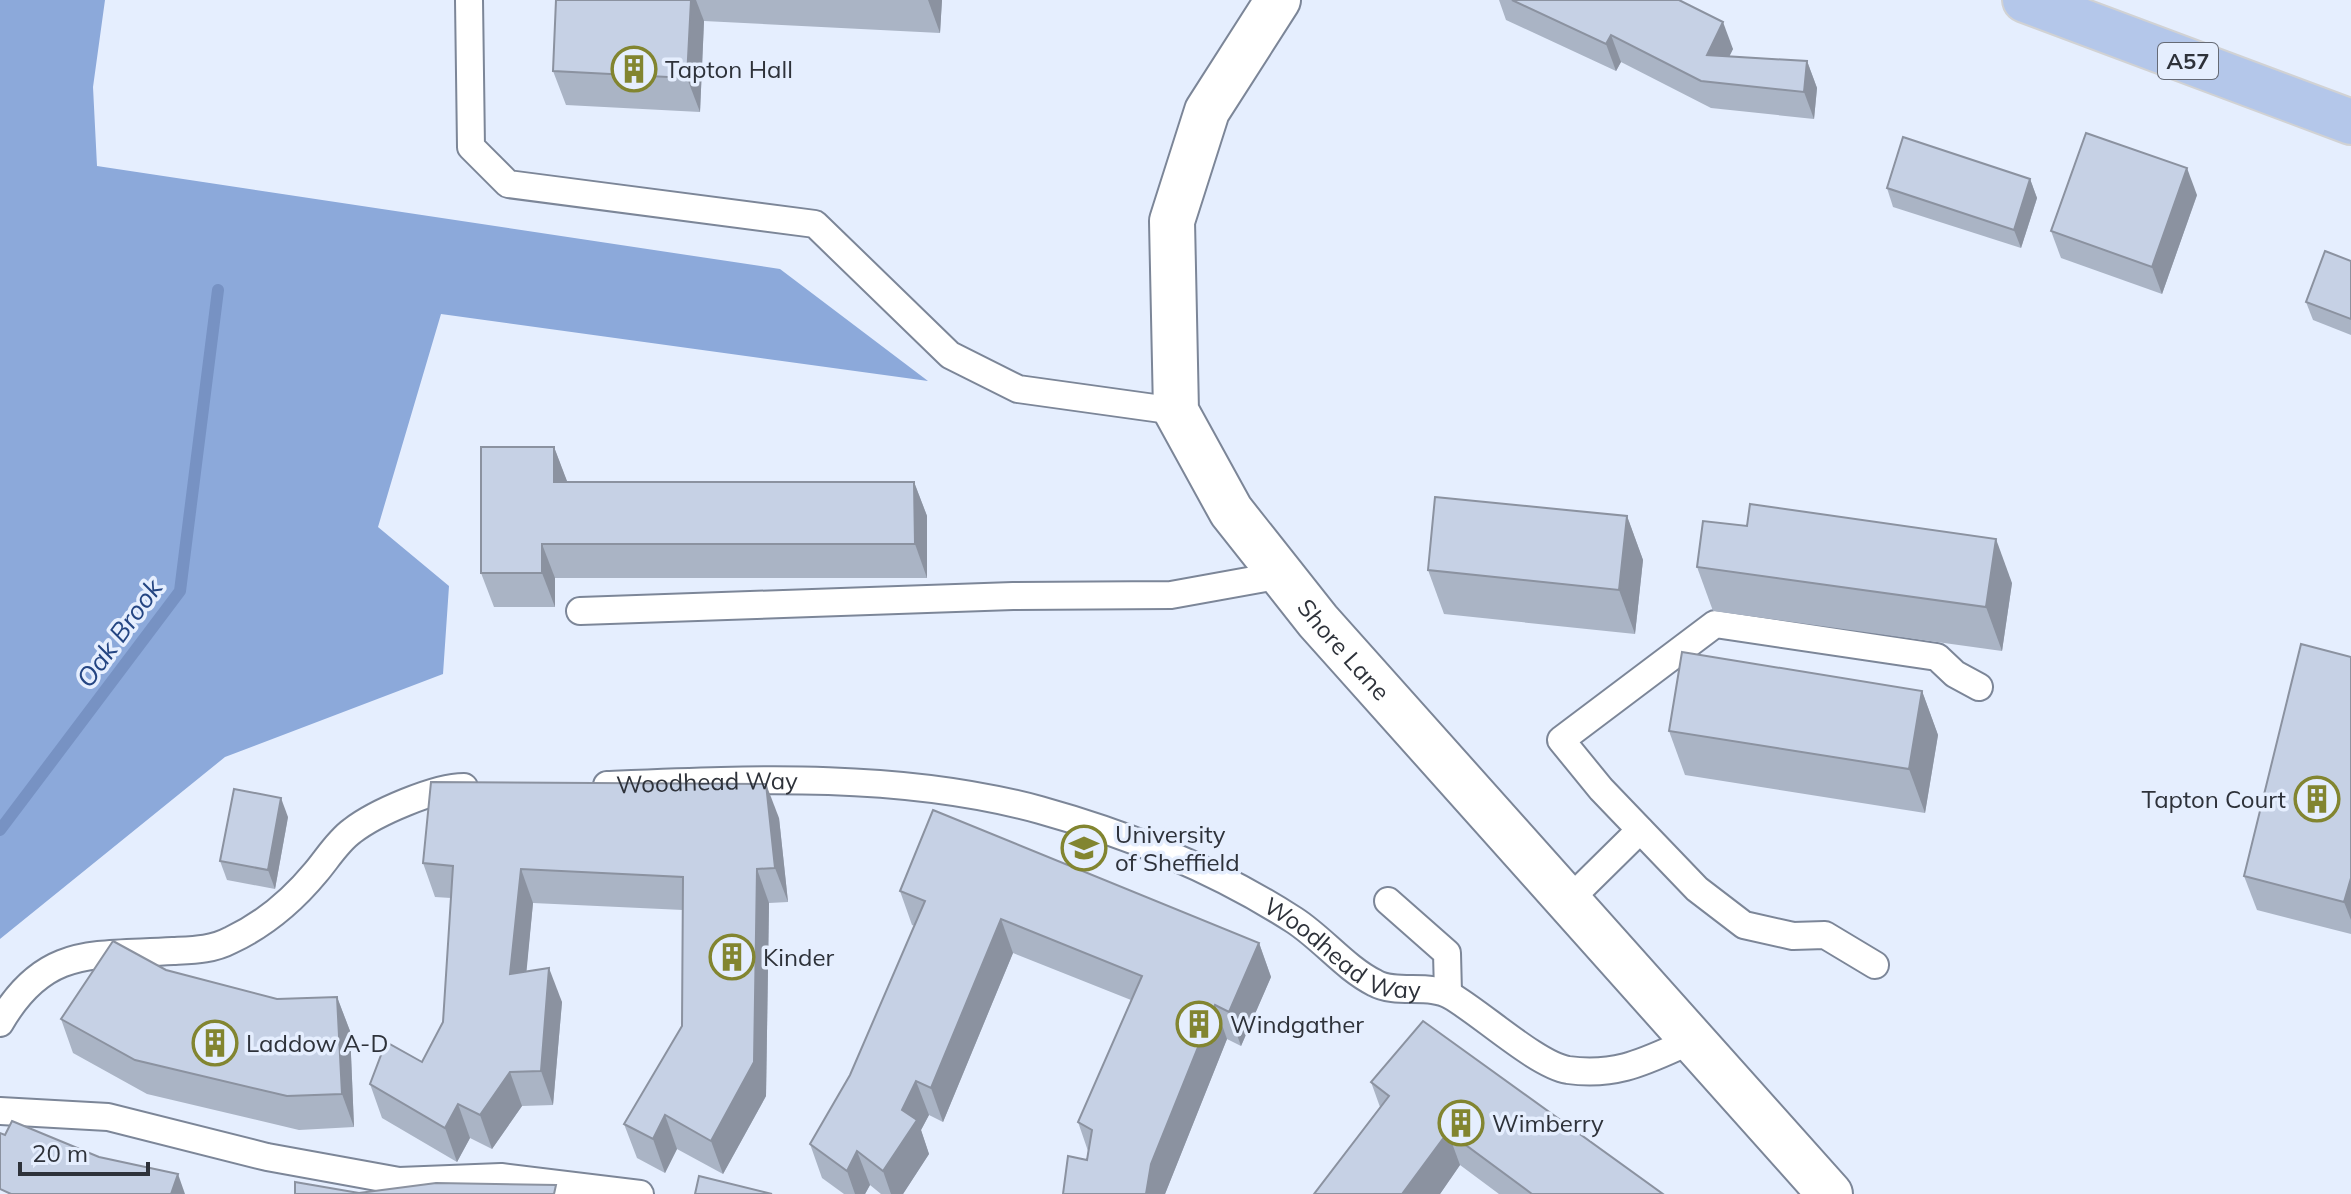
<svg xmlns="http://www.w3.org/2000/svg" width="2351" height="1194" font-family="Mulish,sans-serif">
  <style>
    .forest { fill: #8ca9da }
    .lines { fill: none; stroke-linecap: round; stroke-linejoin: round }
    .stream { stroke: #7792c3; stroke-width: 12 }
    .lane-casing { stroke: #7c8698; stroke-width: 30 }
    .street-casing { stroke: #7c8698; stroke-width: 48 }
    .primary-casing { stroke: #d1d2d4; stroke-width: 48 }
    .lane { stroke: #fff; stroke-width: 26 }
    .street { stroke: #fff; stroke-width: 44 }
    .primary { stroke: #b4c7ea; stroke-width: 44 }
    .wall { fill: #aab4c5 }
    .shaded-wall { fill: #8b92a0 }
    .building { fill: #c6d1e5; stroke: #8b92a0; stroke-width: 2 }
    .labels { text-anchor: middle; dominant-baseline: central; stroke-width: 7; stroke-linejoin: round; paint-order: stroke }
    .shield { fill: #e5eefe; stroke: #656a75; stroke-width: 2 }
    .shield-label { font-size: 22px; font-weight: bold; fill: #2e323a }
    .poi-label { font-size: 24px; fill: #2e323a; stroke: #e5eefe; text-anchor: start }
    .street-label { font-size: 24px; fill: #2e323a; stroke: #e5eefe }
    .water-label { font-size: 26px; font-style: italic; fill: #244582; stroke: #e5eefe }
  </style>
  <rect width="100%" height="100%" fill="#e5eefe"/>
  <path class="forest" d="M0,0H105L93,87L97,166L780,269L928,381L441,314L378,527L449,586L443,674L225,757L0,939Z"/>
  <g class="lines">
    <path class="stream" d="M0,830L180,591L218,290"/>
    <g class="lane-casing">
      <g id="lane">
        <path d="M469,0L471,147L508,184L815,224L950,355L1018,389L1176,411"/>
        <path d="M580,611L1013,596L1171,595L1282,575"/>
        <path id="s1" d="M607,785C751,779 900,772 1040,810C1130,835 1215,869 1294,920C1322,938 1345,968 1375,983C1396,995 1430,983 1451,996C1481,1013 1537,1065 1568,1070C1620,1077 1649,1059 1695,1039"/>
        <path d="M1569,900L1640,830"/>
        <path d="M1388,901L1447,953L1448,993"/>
        <path d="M1875,965L1825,935L1793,936L1744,925L1697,889L1601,789L1561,740L1715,624L1937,657L1955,674L1979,687"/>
        <path d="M0,1023C45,945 94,956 173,951C194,950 212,950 231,940C265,924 292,901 316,872C327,859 338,841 352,831C375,813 435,787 464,787"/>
        <path d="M0,1111L108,1117L267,1157L399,1181L501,1177L640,1194"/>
      </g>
    </g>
    <g class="street-casing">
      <g id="street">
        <path id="s2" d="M1278,0L1207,111L1172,221L1176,411L1231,511L1318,621L1830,1194"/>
      </g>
    </g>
    <g class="primary-casing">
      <path id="primary" d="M2025,0L2351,122"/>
    </g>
    <use href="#lane" class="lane"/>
    <use href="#street" class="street"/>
    <use href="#primary" class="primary"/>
  </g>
  <g class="wall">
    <path d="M556,0H942L940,33L704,21L700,112L566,105L553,71Z"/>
    <path d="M1499,0H1679L1733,49L1729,56L1807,61L1817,88L1814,119L1711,108L1621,62L1616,71L1506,20Z"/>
    <path d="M2030,179L2037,198L2021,248L1893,207L1887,188Z"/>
    <path d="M2197,195L2162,294L2061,258L2051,231Z"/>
    <path d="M2351,261V335L2313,320L2306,302Z"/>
    <path d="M554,447L567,482H914L927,516V578H555V607H494L481,573Z"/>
    <path d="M1627,516L1643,560L1635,634L1444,614L1428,570Z"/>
    <path d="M1747,526L2012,583L2002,651L1713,611L1697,567Z"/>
    <path d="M2351,657V934L2257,910L2244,876Z"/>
    <path d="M1922,691L1938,735L1925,813L1685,775L1669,731Z"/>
    <path d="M288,817L275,889L227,880L220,861Z"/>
    <path d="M779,818L788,902L769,903L766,1096L723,1174L677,1149L665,1173L637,1158L624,1124L682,1026L683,910L533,903L526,972L562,1002L553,1105L522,1106L492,1149L470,1138L457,1162L382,1118L370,1084L422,1062L443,1022L451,898L435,897L423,863Z"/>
    <path d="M900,891L1259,943L1271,977L1241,1046L1227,1039L1165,1194H1063L1087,1160L1088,1151L1078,1122L1131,1000L1013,953L943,1122L929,1115L921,1130L929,1154L903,1194H881L870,1185L865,1194H844L822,1178L810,1144L850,1075L915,926L912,925Z"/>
    <path d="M166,970L277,999L337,997L350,1031L354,1127L299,1130L147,1094L73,1053L61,1019Z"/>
    <path d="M1371,1082L1663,1194H1499L1460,1165L1440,1194H1314L1380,1107Z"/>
  </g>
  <g class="shaded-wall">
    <path d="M691,0H696L704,21L700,112L687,78Z"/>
    <path d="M928,0H942L940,33Z"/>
    <path d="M1723,22L1733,49L1717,82L1707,55Z"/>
    <path d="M1611,35L1621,62L1616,71L1606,44Z"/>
    <path d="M1807,61L1817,88L1814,119L1804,92Z"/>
    <path d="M2187,168L2197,195L2162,294L2152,267Z"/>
    <path d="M2030,179L2037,198L2021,248L2014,230Z"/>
    <path d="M554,447L567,481V516L554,482Z"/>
    <path d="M914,482L927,516V578L915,544Z"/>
    <path d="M1627,516L1643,560L1635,634L1619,590Z"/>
    <path d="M1996,539L2012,583L2002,651L1986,607Z"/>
    <path d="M542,544L555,578V607L542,573Z"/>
    <path d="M1922,691L1938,735L1925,813L1909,769Z"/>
    <path d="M766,784L779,818L788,902L775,868Z"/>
    <path d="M281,798L288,817L275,889L268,870Z"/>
    <path d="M521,869L533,903L523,1008L510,974Z"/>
    <path d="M757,869L769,903L766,1096L723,1174L711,1141Z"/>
    <path d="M2351,878V920L2344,902Z"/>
    <path d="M1001,919L1013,953L943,1122L931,1088Z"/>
    <path d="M1259,943L1271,977L1241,1046L1229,1012Z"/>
    <path d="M549,968L562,1002L553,1105L541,1071Z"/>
    <path d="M337,997L350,1031L354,1127L342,1094Z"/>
    <path d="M1215,1005L1227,1039L1165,1194H1146L1151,1164Z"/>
    <path d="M510,1072L522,1106L492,1149L480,1115Z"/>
    <path d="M916,1081L929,1115L921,1130L929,1154L903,1194H891L883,1171L902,1110Z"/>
    <path d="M458,1104L470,1138L457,1162L445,1128Z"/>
    <path d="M665,1115L677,1149L665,1173L653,1139Z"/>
    <path d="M1448,1132L1460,1165L1440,1194H1402Z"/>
    <path d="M857,1151L870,1185L865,1194H855L847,1171Z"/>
    <path d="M178,1174L185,1194H171Z"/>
  </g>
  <g class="building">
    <path d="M556,0H691L687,78L553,71Z"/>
    <path d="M1512,0H1679L1723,22L1707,55L1807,61L1804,92L1701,81L1611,35L1606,44Z"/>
    <path d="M2086,133L2187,168L2152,267L2051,231Z"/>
    <path d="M1903,137L2030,179L2014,230L1887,188Z"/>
    <path d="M2325,251L2351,261V319L2306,302Z"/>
    <path d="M481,447H554V482H914L915,544H542V573H481Z"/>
    <path d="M1435,497L1627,516L1619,590L1428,570Z"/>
    <path d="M1750,504L1996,539L1986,607L1697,567L1703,521L1747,526Z"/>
    <path d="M2301,644L2351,657V878L2344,902L2244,876Z"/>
    <path d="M1682,652L1922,691L1909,769L1669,731Z"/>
    <path d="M431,782L766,784L775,868L757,869L754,1062L711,1141L665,1115L653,1139L624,1124L682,1026L683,877L521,869L510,974L549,968L541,1071L510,1072L480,1115L458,1104L445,1128L370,1084L386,1042L422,1062L443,1022L453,866L423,863Z"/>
    <path d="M234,789L281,798L268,870L220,861Z"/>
    <path d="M933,810L1259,943L1229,1012L1215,1005L1151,1164L1146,1194H1063L1068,1156L1087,1160L1092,1130L1078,1122L1142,976L1001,919L931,1088L916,1081L902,1110L917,1120L883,1171L857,1151L847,1171L810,1144L850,1075L925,901L900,891Z"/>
    <path d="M113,941L166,970L277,999L337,997L342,1094L287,1096L135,1060L61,1019Z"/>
    <path d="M1423,1021L1663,1194H1532L1448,1132L1402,1194H1314L1389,1096L1371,1082Z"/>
    <path d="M12,1121L99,1157L178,1174L171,1194H11L0,1189V1133L5,1135Z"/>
    <path d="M699,1176L772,1194H695Z"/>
    <path d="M295,1182L359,1193L436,1183L556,1185L554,1194H295Z"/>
  </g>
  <defs>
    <g id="building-ring" transform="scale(2.3)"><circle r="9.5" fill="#e5eefe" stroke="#828530" stroke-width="1.5"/><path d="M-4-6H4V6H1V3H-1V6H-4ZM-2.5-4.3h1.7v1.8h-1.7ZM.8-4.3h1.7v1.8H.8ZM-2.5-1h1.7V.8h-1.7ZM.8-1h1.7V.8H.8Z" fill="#828530"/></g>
    <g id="university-ring" transform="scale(2.3)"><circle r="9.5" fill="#e5eefe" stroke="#828530" stroke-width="1.5"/><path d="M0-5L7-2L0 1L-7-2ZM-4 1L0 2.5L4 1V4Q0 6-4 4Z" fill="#828530"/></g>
  </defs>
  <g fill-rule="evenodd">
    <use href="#building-ring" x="634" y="69"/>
    <use href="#building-ring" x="2317" y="799"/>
    <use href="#university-ring" x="1084" y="848"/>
    <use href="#building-ring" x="732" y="957"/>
    <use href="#building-ring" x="1199" y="1024"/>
    <use href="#building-ring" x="215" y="1043"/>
    <use href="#building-ring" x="1461" y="1123"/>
  </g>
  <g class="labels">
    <rect class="shield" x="2158" y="43" width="60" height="36" rx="6"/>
    <g class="shield-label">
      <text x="2188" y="61">A57</text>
    </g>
    <g class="poi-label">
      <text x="665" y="69">Tapton Hall</text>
      <text x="2286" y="799" text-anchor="end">Tapton Court</text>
      <text x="1115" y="834">University<tspan x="1115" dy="28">of Sheffield</tspan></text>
      <text x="763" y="957">Kinder</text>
      <text x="1230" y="1024">Windgather</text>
      <text x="246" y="1043">Laddow A-D</text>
      <text x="1492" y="1123">Wimberry</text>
    </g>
    <g class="street-label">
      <text stroke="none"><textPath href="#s2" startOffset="730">Shore Lane</textPath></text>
      <text stroke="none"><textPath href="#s1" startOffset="100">Woodhead Way</textPath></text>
      <text stroke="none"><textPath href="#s1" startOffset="772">Woodhead Way</textPath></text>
    </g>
    <g class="water-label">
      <text transform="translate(119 633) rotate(-54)">Oak Brook</text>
    </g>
  </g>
  <path d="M20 1162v12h128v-12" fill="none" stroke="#2e323a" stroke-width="4"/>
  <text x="32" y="1162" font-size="24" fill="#2e323a" stroke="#e5eefe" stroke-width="6" paint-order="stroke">20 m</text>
</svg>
